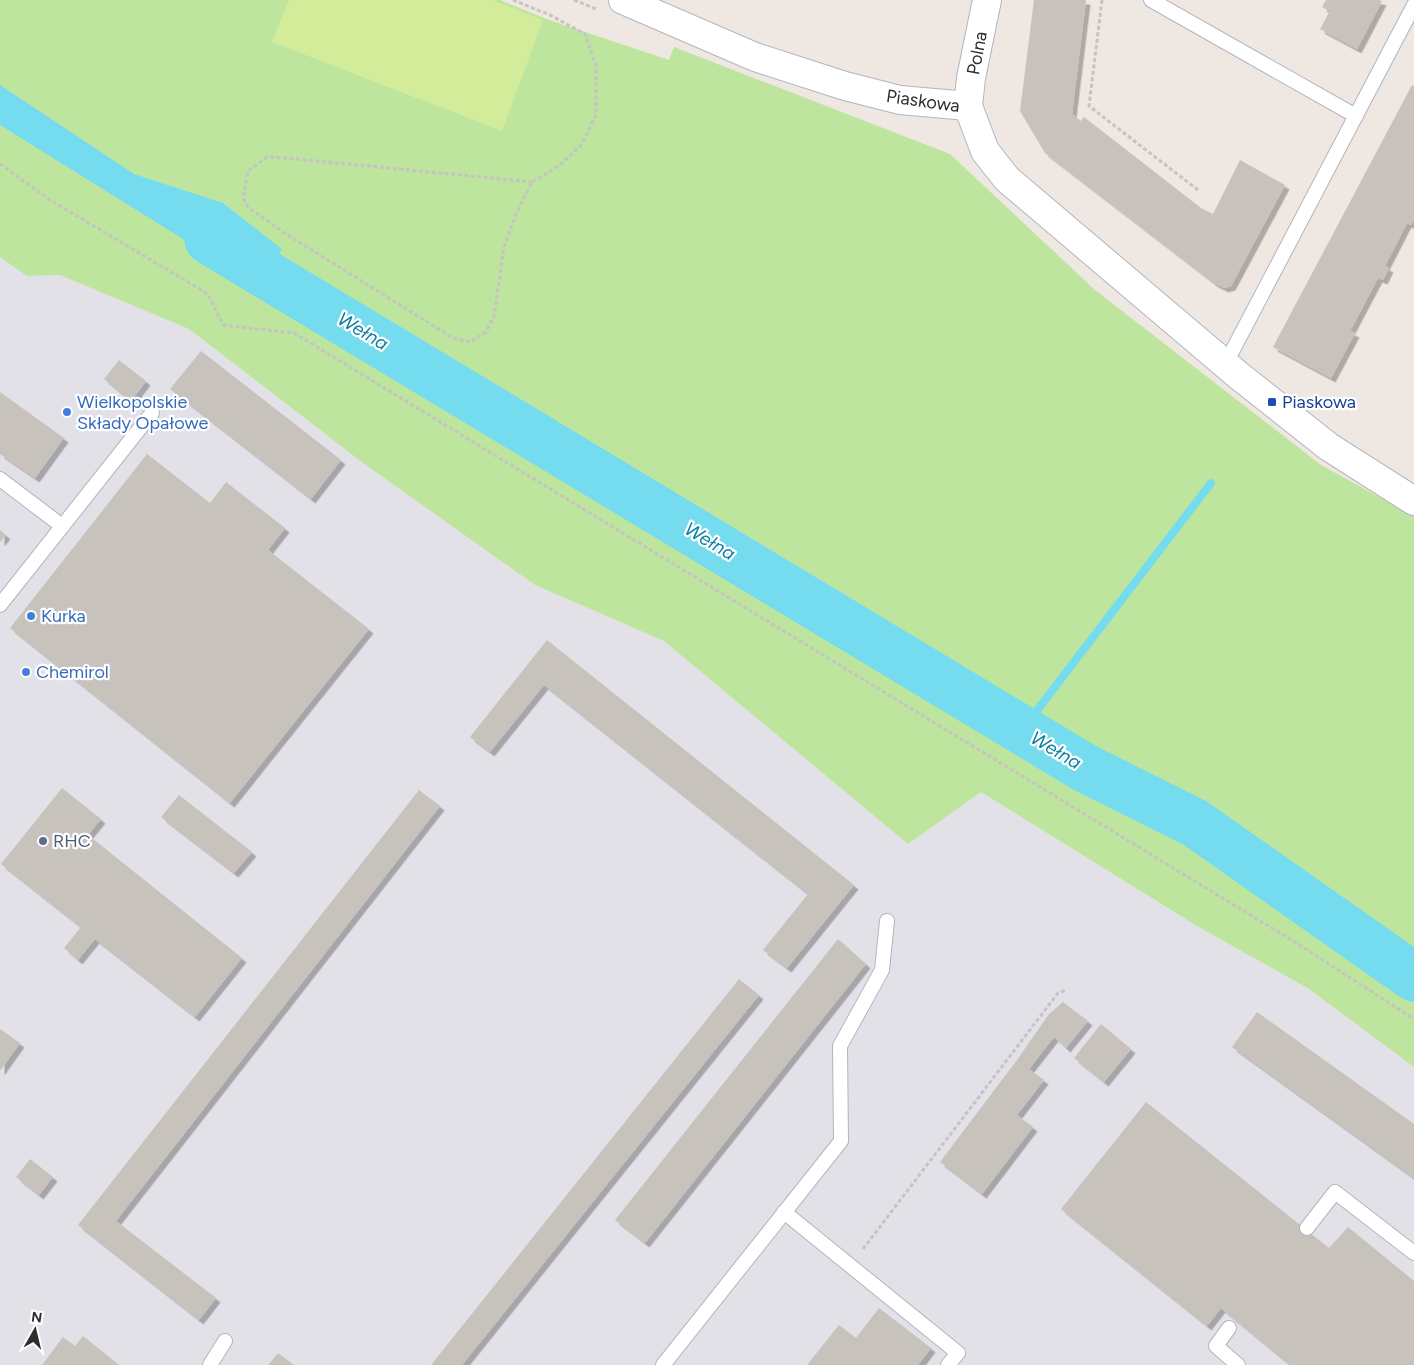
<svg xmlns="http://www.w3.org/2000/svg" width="1414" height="1365" font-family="Figtree,sans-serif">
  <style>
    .industrial { fill: #e2e1e8 }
    .green { fill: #bee59e }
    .pitch { fill: #d2ec9a }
    .water { fill: #75dcef }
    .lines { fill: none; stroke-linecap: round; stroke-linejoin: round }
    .stream { stroke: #75dcef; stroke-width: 8 }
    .river { stroke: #75dcef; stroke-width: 49 }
    .building { fill: #c8c2bc; filter: url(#shadow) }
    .service-casing { stroke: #b1b5be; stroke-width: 16 }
    .minor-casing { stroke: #b1b5be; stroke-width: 30 }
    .path { stroke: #c4c4c4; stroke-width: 3; stroke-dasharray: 4 2.5; stroke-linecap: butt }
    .service { stroke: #fff; stroke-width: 14 }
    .minor { stroke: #fff; stroke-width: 28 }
    .transit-dot { fill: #1a4fb4; stroke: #fff; stroke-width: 2 }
    .shop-dot { fill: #3f7fe0; stroke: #fff; stroke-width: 2 }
    .service-dot { fill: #5c6f8a; stroke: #fff; stroke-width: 2 }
    .labels { text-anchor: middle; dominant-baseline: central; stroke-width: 4.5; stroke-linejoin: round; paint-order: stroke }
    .street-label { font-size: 18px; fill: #2e2e2e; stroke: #fff }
    .shop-label { font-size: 18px; fill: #366cbe; stroke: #fff; text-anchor: start }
    .transit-label { font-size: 18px; fill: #164399; stroke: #fff; text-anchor: start }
    .service-label { font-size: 18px; fill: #4e5e75; stroke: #fff; text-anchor: start }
    .water-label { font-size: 19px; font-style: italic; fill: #0e7fa2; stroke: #fff }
  </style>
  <defs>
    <filter id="shadow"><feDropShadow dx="4.5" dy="4.5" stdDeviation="0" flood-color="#0004"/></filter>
  </defs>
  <rect width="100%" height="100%" fill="#efe7e1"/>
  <path class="industrial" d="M0,257L27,276L60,275L189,329L363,463L535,585L664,641L908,844L981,792L1197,926L1309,989L1414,1067V1365H0Z"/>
  <path class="green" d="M0,0H500L549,20L669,60L674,47L950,154L1095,290L1321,465L1414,516V1067L1309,989L1197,926L981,792L908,844L664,641L535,585L363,463L189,329L60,275L27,276L0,257Z"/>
  <path class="pitch" d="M289,0H493L543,20L502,131L272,42Z"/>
  <path class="water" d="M0,85L134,174L223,203L282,249L262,283L199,249L0,125Z"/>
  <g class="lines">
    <path class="stream" d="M1022,730L1211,483"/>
    <path class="river" d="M209,240L1085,768L1195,823L1414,977"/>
  </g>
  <g class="building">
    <path d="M1034,0H1086L1072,114L1081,121L1084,117L1201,208L1213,214L1240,160L1285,185L1231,286L1224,288L1214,283L1045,153L1020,111Z"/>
    <path d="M1326,0H1379L1382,1L1357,49L1320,29L1330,11L1322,7Z"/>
    <path d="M1412,85L1414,86V220L1411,225L1407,223L1385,266L1389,268L1383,280L1378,278L1350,331L1355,333L1331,378L1273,347Z"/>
    <path d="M201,351L341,460L311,499L170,389Z"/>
    <path d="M119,360L146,381L131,401L104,379Z"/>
    <path d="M0,392L64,438L35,478L0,454Z"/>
    <path d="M147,454L210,503L226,482L285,528L268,550L369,629L230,803L10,628Z"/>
    <path d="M0,530L6,535L0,542Z"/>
    <path d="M547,640L854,885L787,968L763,950L808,894L544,685L490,752L470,737Z"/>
    <path d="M62,788L101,819L88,835L242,958L195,1017L95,939L78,960L64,948L81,927L1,864Z"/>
    <path d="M419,790L440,806L116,1221L216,1298L199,1320L78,1225Z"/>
    <path d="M179,795L252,852L234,873L161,817Z"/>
    <path d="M838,939L866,964L645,1243L615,1220Z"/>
    <path d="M739,979L759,995L462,1365H431Z"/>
    <path d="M1063,1002L1088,1021L1066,1048L1054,1037L1029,1069L1044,1080L1017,1115L1033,1127L982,1194L940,1162L1017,1060L1049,1014Z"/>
    <path d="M1257,1012L1414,1124V1178L1232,1047Z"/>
    <path d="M1101,1024L1131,1049L1104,1082L1074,1058Z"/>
    <path d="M0,1029L20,1043L0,1071Z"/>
    <path d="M1146,1102L1329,1248L1348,1227L1414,1281V1365H1290L1221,1308L1207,1326L1061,1209Z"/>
    <path d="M30,1159L53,1177L39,1195L16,1177Z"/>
    <path d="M879,1308L931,1348L918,1365H807L839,1325L856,1338Z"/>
    <path d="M83,1336L119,1365H42L63,1337L75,1346Z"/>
    <path d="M278,1353L294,1365H268Z"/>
  </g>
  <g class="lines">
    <g class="service-casing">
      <g id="service">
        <path d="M1151,0L1356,116"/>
        <path d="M1226,363L1414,5"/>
        <path d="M0,479L62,526"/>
        <path d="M0,605L152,413"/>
        <path d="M784,1212L958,1353L948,1365"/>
        <path d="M1307,1228L1335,1192L1414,1253"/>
        <path d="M1229,1328L1216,1346L1238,1365"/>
        <path d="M210,1365L225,1341"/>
        <path d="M663,1365L841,1141L840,1046L882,970L887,921"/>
      </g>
    </g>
    <g class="minor-casing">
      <g id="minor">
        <path d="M623,0L755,57L845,86L900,100L968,106"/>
        <path d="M987,0L971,78L968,106L985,151L1007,179L1238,375L1329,447L1414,501"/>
      </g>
    </g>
    <g class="path">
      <path d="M513,0L550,15L585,34L596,66V115L582,144L559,166L532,182L516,214L504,247L494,316L486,332L470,342L453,338L283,232L248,207L243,198L248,171L267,157L287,158L532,182"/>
      <path d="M574,0L596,9"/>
      <path d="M1102,0L1089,106L1198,190"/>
      <path d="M0,164L50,200L208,294L223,325L294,333L1298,944L1414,1019"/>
      <path d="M863,1249L1058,993L1066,990"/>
    </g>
    <use href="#service" class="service"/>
    <use href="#minor" class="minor"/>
  </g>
  <rect class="transit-dot" x="1267" y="397" width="10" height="10" rx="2.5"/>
  <g class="shop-dot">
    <circle cx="67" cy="412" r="5"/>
    <circle cx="31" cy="616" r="5"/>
    <circle cx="26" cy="672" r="5"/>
  </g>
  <circle class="service-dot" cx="43" cy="841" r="5"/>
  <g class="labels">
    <g class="street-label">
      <text transform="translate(977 53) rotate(-79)">Polna</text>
      <text transform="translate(923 101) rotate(8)">Piaskowa</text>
    </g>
    <g class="shop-label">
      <text x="77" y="402">Wielkopolskie<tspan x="77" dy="21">Składy Opałowe</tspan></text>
      <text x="41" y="616">Kurka</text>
      <text x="36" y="672">Chemirol</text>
    </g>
    <g class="transit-label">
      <text x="1282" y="402">Piaskowa</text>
    </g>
    <g class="service-label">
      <text x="53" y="841">RHC</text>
    </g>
    <g class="water-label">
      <text transform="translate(363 331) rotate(31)">Wełna</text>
      <text transform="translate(710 541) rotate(31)">Wełna</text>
      <text transform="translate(1056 750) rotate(31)">Wełna</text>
    </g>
  </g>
  <g transform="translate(35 1330) rotate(8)" stroke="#ffffff" stroke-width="4" paint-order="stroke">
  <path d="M0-4L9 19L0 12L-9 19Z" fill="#2e2e2e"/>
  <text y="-8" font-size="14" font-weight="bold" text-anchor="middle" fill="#2e2e2e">N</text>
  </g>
</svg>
